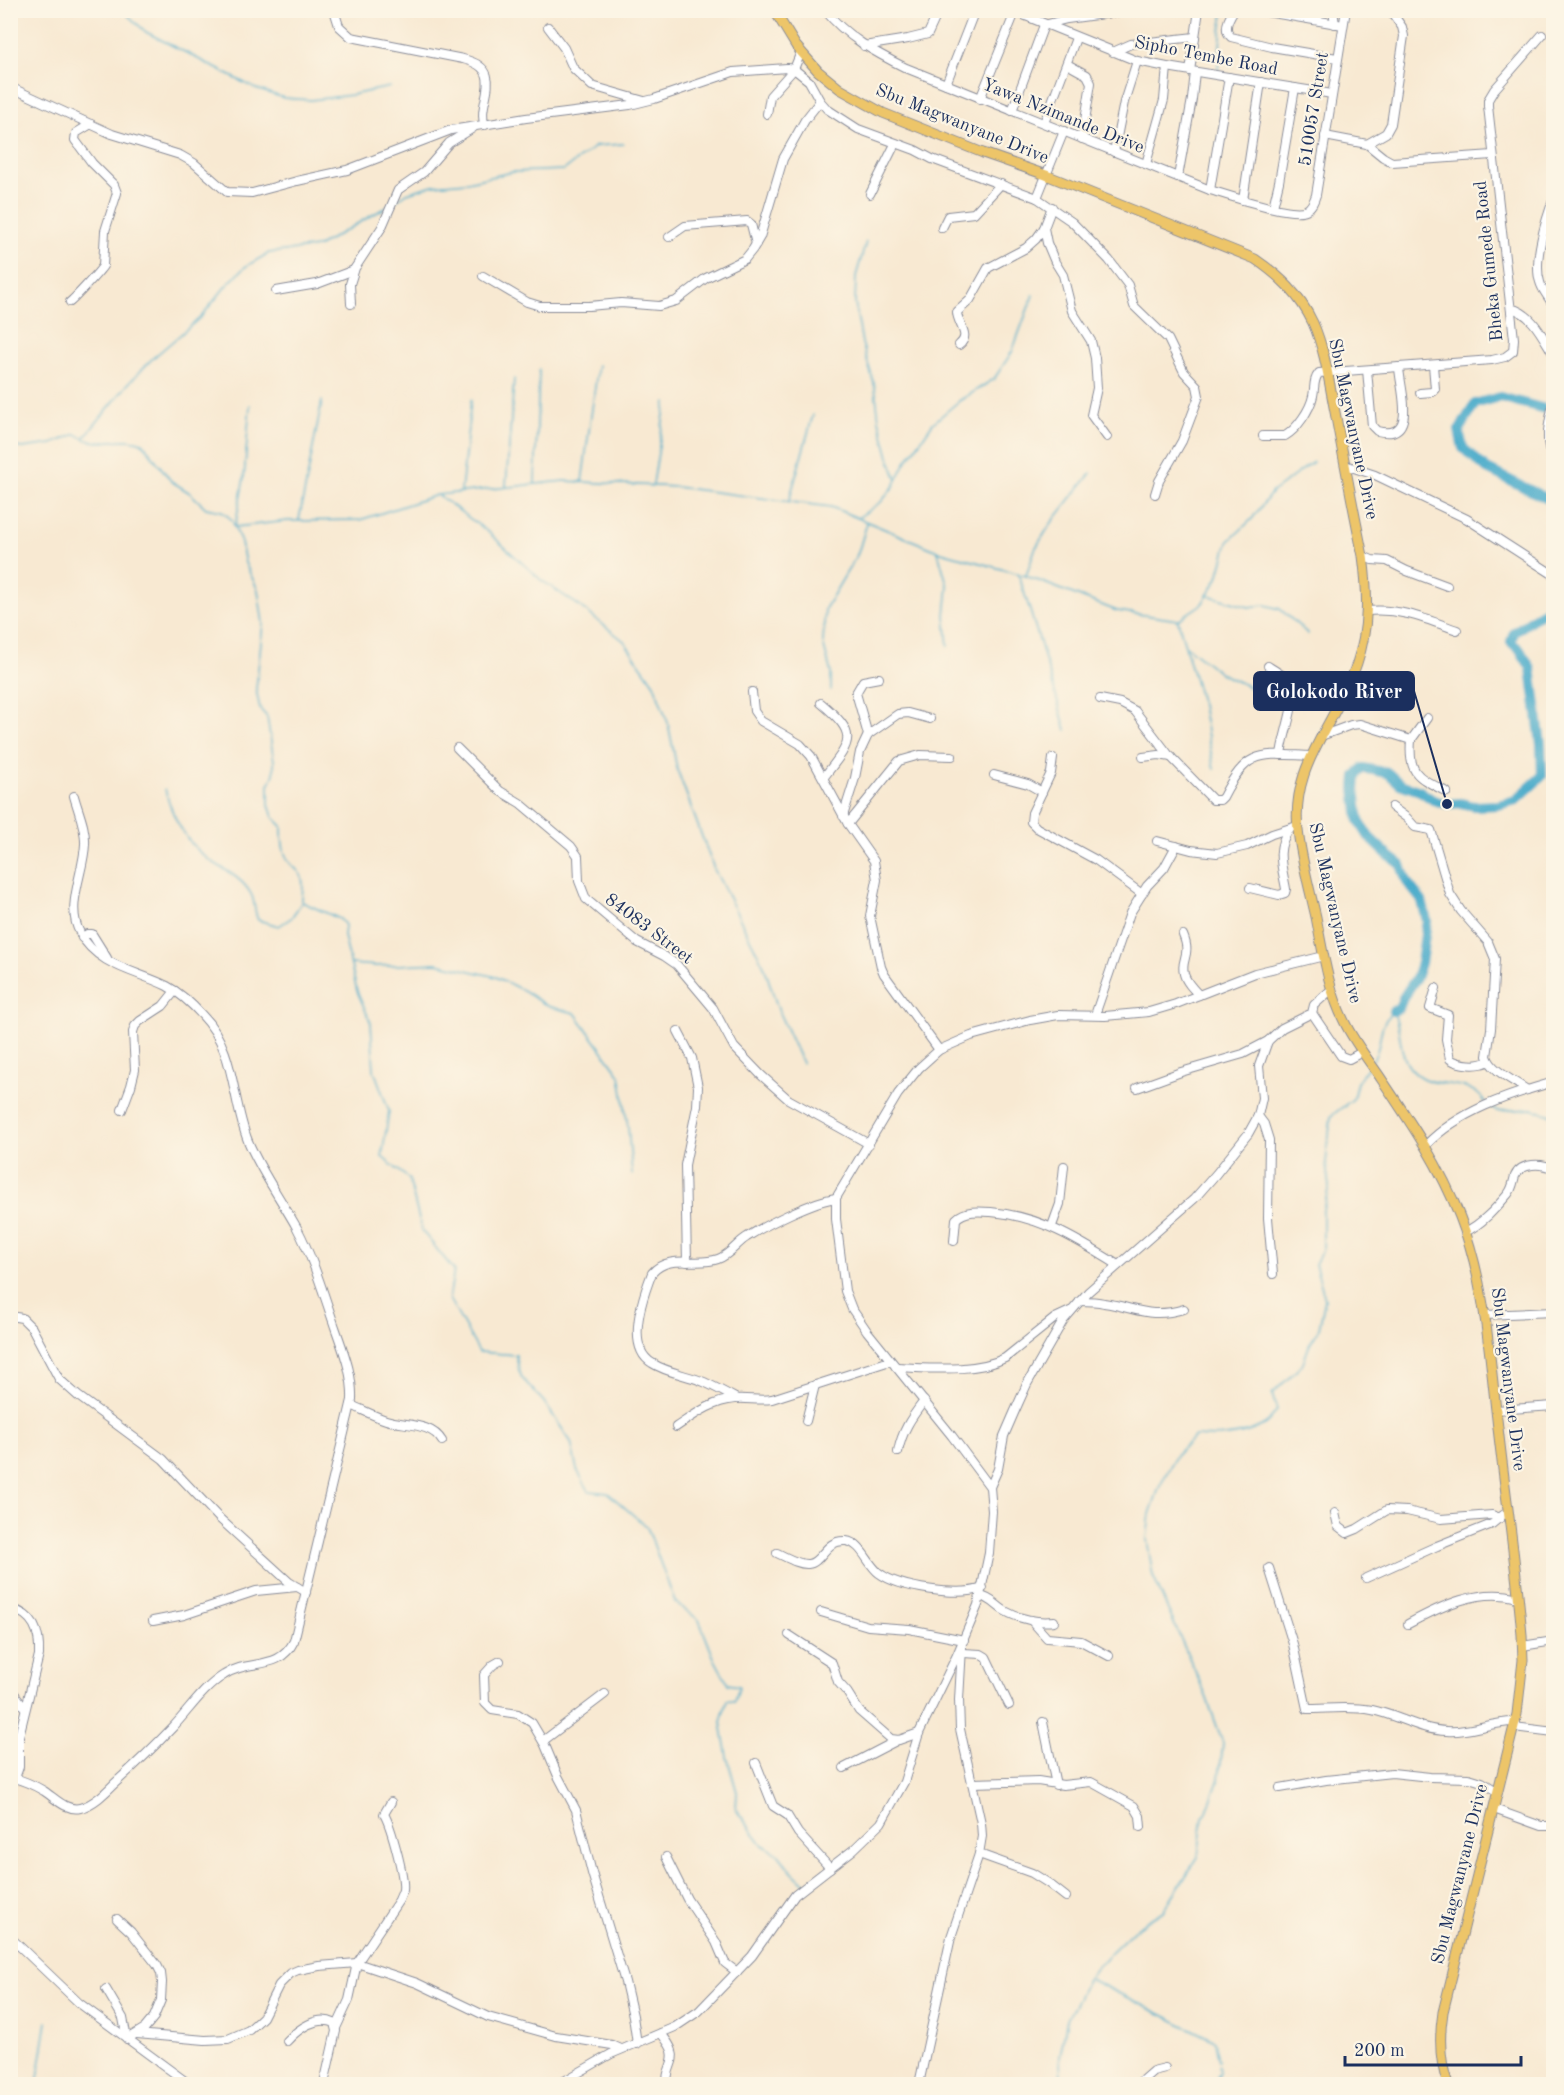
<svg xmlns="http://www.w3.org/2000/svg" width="1564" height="2095" font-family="'Old Standard TT',serif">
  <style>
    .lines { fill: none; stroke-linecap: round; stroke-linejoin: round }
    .stream { stroke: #4caccb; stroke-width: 1.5 }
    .river { stroke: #4caccb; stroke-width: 10 }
    .minor-casing { stroke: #8a8c98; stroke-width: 10 }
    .major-casing { stroke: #8a8c98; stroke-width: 11 }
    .minor { stroke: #fff; stroke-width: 8 }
    .major { stroke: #edc569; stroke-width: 9 }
    .labels { text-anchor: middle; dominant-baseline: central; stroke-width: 4.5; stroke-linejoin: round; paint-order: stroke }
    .street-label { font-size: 18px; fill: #1b2f5e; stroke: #fcf5e5 }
    .leader { fill: none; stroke: #1b2f5e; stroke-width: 2 }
    .callout-dot { fill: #1b2f5e; stroke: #fcf5e5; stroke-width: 2 }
    .callout { fill: #1b2f5e; stroke: #1b2f5e; stroke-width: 2 }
    .callout-label { font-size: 20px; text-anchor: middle; font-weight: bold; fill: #fff }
  </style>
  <rect width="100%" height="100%" fill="#fcf5e5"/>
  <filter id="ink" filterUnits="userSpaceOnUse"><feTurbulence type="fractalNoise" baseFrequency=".0167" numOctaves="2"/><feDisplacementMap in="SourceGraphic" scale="12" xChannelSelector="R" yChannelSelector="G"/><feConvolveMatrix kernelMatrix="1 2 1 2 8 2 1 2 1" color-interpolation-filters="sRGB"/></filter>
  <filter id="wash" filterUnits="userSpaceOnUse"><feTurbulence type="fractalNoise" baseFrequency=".008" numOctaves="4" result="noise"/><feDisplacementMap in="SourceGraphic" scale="24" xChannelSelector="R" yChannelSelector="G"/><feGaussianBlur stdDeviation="1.35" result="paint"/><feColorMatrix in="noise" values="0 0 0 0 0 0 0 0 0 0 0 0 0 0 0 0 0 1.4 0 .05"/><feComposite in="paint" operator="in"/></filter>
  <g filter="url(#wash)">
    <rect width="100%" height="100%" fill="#f8e9d2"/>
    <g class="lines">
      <g class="stream">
        <path d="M122,10L146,32L256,89L284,98L311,100L351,95L390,87"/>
        <path d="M905,10L906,12"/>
        <path d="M1218,71L1223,10"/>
        <path d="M397,200L407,193L433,185L467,182L513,172L564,170L596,146L623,144"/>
        <path d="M866,242L856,276L855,303L862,343L875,387L879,420L889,457L897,480"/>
        <path d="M250,405L244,478L235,527L288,521L360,520L437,495L564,481L676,487L831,507L938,551L1026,576L1117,611L1178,620L1202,604L1218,578L1228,542L1252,519L1272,492L1313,462"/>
        <path d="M84,438L128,384L153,358L201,317L226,286L245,267L269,253L317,247L388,206"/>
        <path d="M10,450L15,447L23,448L52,444L76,434C97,448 107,439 128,440C133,440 138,442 143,443L171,481L190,493L206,508L222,511L232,520L241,543L245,563L258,590L263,623L256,689L260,709L267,717L274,761V774L269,785V805L273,817L282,826C282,838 282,854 290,863C294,868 300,871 302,878C304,884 302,894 302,902L340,919L345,925L344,936L357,991L371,1023L374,1070L389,1111L382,1157L409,1179L422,1231L454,1270L449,1299L479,1352L516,1355L519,1370L522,1378L544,1402L571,1442L577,1470L589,1491L608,1493L647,1527L675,1602L699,1620L714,1658L728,1684L739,1686L735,1701L727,1700L721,1722L727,1757L737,1792L736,1810L763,1845L778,1854L793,1873L805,1884"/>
        <path d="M582,482L598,365"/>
        <path d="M535,483L539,370"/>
        <path d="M653,484L666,402"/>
        <path d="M506,486L514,379"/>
        <path d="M461,491L471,400"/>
        <path d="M438,495L488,532L541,580L578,605L624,641L654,684L668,723L677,769L714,869L764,966L780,1015L802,1063"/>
        <path d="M789,501L813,415"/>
        <path d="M859,517L881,502L894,486L906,462L933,423L959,401L994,379L1012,352L1033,295"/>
        <path d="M299,520L322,401"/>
        <path d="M938,552L948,587L945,615L948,646"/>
        <path d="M1018,573L1039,639L1066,730"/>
        <path d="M1026,576L1035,549L1050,525L1091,473"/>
        <path d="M1207,595L1249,607L1265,605L1280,609L1308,634"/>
        <path d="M1178,621L1202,705L1214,769"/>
        <path d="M1186,646L1220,673L1266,695"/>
        <path d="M831,690V673L823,643L825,609L858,553L867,523"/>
        <path d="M165,789C172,816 185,842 208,859C222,869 242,877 251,894C255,901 254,912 258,920L279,926L291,918L302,902"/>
        <path d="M351,964L377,966L437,963L496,977L524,991L547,1006L575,1013L620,1075L628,1127L632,1174"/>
        <path d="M1373,1060C1384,1043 1375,1029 1393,1011C1402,1029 1398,1054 1411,1069C1432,1094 1466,1073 1486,1103"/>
        <path d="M1488,1107L1497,1111L1532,1109L1554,1116"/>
        <path d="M1088,1978L1215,2041L1219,2061"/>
        <path d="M37,2084L47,2022"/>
        <path d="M1061,2084L1060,2056L1067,2020L1088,1978L1107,1956L1136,1928L1163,1911L1198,1857L1203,1817L1206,1814L1219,1779L1223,1743L1206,1696L1153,1576L1147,1539L1150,1514L1159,1488L1176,1455L1195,1436C1218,1438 1244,1437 1265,1424C1270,1421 1273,1415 1277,1410L1272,1394L1302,1365L1310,1344L1319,1329L1325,1299L1315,1264L1323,1248V1210L1329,1187L1326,1163L1331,1116L1353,1099L1357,1082L1368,1067"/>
        <path d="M1214,2084L1220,2072L1219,2066"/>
      </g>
      <g class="river">
        <path d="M1554,408L1545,409L1500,397L1475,404L1459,430L1463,448L1487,469L1554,502"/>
        <path d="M1393,1011L1399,1008L1403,998L1416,978L1421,963L1427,921L1422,901L1407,882L1401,865L1388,855L1369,837L1359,821L1355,789L1356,776L1363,768L1388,773L1400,784L1420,791L1433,800L1447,804L1461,803L1474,806L1498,805L1516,800L1542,776L1541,744L1531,668L1520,650L1511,642L1514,632C1527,624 1539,612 1554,607"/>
      </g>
    </g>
  </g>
  <g filter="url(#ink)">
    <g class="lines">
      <g class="minor-casing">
        <g id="minor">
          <path d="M334,10L339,26L351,37L463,59C509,70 475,103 485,125"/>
          <path d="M825,10C846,37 876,53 906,68L1210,190C1227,195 1291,217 1306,210C1312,207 1314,201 1316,195L1346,10"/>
          <path d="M1011,10L1137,61L1167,67L1332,94"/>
          <path d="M1234,10C1228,19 1223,30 1231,37L1272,47L1337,58"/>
          <path d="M1255,10L1343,25"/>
          <path d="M1333,10L1335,24"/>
          <path d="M548,27L564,48L573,68L592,86L644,101"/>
          <path d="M864,46L908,39L928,34L939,10"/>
          <path d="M1113,52L1131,44L1195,37"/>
          <path d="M1067,64L1087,75L1091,83L1082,139"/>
          <path d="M1190,71L1199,10"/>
          <path d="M946,84L975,10"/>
          <path d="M10,87L112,134L180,155L194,163L227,192L252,193L297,181L347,170L451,130L526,118L630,105L654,99L733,72L787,68L794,69L809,81L820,101L827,109L858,129L915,150L932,159L1037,198L1064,131"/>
          <path d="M980,99L1016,10"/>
          <path d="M1012,111L1044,25L1067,19L1133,10"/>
          <path d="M767,114L770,96L794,69L801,52"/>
          <path d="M1044,123L1076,38"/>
          <path d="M1325,136L1367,144L1383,157L1392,162L1493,155"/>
          <path d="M1367,144L1386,133L1391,124L1404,36L1402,27L1390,10"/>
          <path d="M1114,152L1124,102L1137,61"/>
          <path d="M1146,164L1164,100L1167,67"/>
          <path d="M1178,177L1192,99L1195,72"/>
          <path d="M1210,190L1229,77"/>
          <path d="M870,194L895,144"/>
          <path d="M1037,198L1072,222L1109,260L1128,285L1134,306L1168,339L1184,372L1197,386L1199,396L1182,441L1159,481L1155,494"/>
          <path d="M1554,198C1546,219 1533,261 1540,282C1542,291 1550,298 1554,307"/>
          <path d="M1243,200L1261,82"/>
          <path d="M1052,207L1044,228L1047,243L1055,262L1063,275L1072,311L1091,341L1095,358L1097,388L1091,415L1107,437"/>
          <path d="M1273,207L1279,182L1295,88"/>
          <path d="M942,228L948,216L974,213L1001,184"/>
          <path d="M669,237L685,226L747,221L751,224L756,244"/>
          <path d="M483,276L527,302L540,306H589L621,303L659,306L676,301L706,278L745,259L753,249L760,237L783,159L805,120L820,101"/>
          <path d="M276,291L317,284L354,270"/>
          <path d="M70,302C73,300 100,271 103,266L105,231L117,193L114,185L92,163L75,140L76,133L91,124"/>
          <path d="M351,304L350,284L355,268L382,227L398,190L424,172L449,143L473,128"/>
          <path d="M1511,308C1533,314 1542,336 1554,355"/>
          <path d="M959,345C972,335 957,324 957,312L970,300L988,268L1026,248L1036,239L1044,228"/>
          <path d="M1367,370L1372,426L1377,431C1419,441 1400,390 1399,367"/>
          <path d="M1420,393L1432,392L1435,389L1433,365"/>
          <path d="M1554,401C1549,421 1543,442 1554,460"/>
          <path d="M1263,436H1285C1297,429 1310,410 1313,396C1315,387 1313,380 1319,373L1492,360L1505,357L1513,351L1514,339L1488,106V100L1494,90L1542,35"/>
          <path d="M1345,465L1375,475L1467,519L1554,575"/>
          <path d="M1363,556L1372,560L1387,561L1407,571L1447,586"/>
          <path d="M1367,611C1401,608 1426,619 1457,630"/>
          <path d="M1268,666C1275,671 1286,676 1291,684C1299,697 1282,738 1281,755"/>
          <path d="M752,692L754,711L761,721L800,744L811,756L848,824L874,861L877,880L870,916L881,967L884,974L939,1050"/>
          <path d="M1100,699L1120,703L1135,711L1168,754L1213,800H1220L1223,797C1248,748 1261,754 1311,756"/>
          <path d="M821,703C859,735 852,741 824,777"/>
          <path d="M868,735L856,693L863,681L879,678"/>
          <path d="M1321,736L1351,725L1360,724L1411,740L1427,718"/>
          <path d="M1411,740C1408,775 1418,777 1447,792"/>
          <path d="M457,748L500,791L520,803L571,846L578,856L579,881L586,899L637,942L664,956L677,965L713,1008L734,1047L761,1075L788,1099L869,1144"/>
          <path d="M1143,757L1159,755L1171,757"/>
          <path d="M1053,758L1051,773L1032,813L1031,822L1037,828L1096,860L1142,894"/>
          <path d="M994,775L1028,784L1042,792"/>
          <path d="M1392,807L1407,818L1415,827L1431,830L1450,894L1461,911L1488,942L1495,959L1491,1029L1487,1056C1491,1071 1515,1081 1527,1090"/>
          <path d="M843,816L855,778L860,752L868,735L898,714L908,713L930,719"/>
          <path d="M848,824L899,761L920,755L952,756"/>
          <path d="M1157,841L1191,850L1217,853L1247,846L1272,834L1297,826"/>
          <path d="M1250,888L1279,895L1285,893L1286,889C1282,866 1275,850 1289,829"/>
          <path d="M1183,935C1192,956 1180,959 1184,974C1186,982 1193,989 1199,995"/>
          <path d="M82,938L87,934H92L107,958"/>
          <path d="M1436,988L1430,1008L1448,1015L1446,1039L1450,1059C1459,1065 1479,1067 1489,1061"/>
          <path d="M1312,1013L1341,1056L1349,1059L1362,1052"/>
          <path d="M1095,1015L1130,913L1147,886L1164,868L1176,846"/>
          <path d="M678,1031L692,1058L698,1087L697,1106L685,1165L687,1262"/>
          <path d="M1137,1088L1181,1072L1243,1054L1268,1041"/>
          <path d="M122,1110L131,1086L135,1070L133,1032L135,1026L140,1021L163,1006L175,991"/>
          <path d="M1258,1116L1264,1124L1269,1140L1268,1218L1273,1274"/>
          <path d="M1426,1145C1459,1111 1508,1095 1554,1082"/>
          <path d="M1052,1226L1060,1204L1064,1166"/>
          <path d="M1465,1232C1482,1224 1496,1208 1508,1194C1513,1188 1513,1182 1515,1176C1521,1162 1542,1163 1554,1169"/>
          <path d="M954,1241L956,1219C965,1210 979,1211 991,1212C1040,1216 1078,1240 1118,1265"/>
          <path d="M1080,1301C1088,1301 1096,1301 1104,1303C1137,1308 1149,1319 1184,1309"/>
          <path d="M1484,1315L1554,1312"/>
          <path d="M10,1316L22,1318L32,1328L59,1379L78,1396L163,1459L219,1518L289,1582L306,1592"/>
          <path d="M896,1367C929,1368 976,1373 1005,1358L1055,1318L1070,1311"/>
          <path d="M737,1399C726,1393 715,1387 704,1382C688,1375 667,1373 652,1363C625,1347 643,1296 652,1273C669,1253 697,1267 718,1259C730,1255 737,1243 747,1237C767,1224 813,1201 836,1198"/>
          <path d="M351,1405C363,1410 374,1416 386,1420C404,1426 431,1422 442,1441"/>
          <path d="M1496,1410L1554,1406"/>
          <path d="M806,1421L815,1385"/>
          <path d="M676,1427C694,1415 712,1401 735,1399C748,1398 759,1401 772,1399L890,1361"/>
          <path d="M898,1452C902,1431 911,1418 924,1401"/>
          <path d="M990,1487L998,1469L1004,1436L1014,1413L1027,1384L1063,1321L1088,1292L1194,1199L1216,1174L1248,1134L1258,1116L1262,1098L1259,1066L1268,1041L1282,1028L1312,1013L1314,1005L1332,989"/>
          <path d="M1335,1513L1338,1526L1347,1533L1357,1529L1387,1510L1407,1511L1441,1519L1492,1515L1500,1518"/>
          <path d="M777,1553C786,1557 799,1565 808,1564C822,1563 825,1539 846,1541C862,1543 867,1564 879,1573C899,1588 959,1597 983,1588"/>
          <path d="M1269,1568L1293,1644L1307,1709C1328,1709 1351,1706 1372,1710C1397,1715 1420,1730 1447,1731C1471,1733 1492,1721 1516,1722"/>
          <path d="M1366,1578L1437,1546L1492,1524L1503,1515"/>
          <path d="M980,1596C992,1598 996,1606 1005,1611C1019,1619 1038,1623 1054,1621"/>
          <path d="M10,1608C34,1615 40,1631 39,1655L19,1736V1767L15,1778"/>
          <path d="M821,1612L868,1626L909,1629L964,1640"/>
          <path d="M1031,1620L1047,1638L1081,1641L1109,1656"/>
          <path d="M153,1621L184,1615L256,1591L297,1587"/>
          <path d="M1408,1624C1441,1606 1480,1587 1518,1598"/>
          <path d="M789,1635L832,1663L838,1682L847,1692L859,1711L891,1739L899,1740L919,1733"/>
          <path d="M1522,1646L1554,1641"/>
          <path d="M963,1653L981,1654L986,1657L1009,1705"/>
          <path d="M500,1661L493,1665L484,1675L485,1703L492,1710L518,1714L532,1723L545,1745L558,1776L576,1810L592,1873L625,1982L633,2016L637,2044"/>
          <path d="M10,1688L25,1708"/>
          <path d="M1043,1722L1056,1785"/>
          <path d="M1514,1727L1554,1732"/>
          <path d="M543,1741L605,1694"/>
          <path d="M756,1763L773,1806L787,1815L798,1833L830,1868"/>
          <path d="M844,1768L898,1740"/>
          <path d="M10,1777C22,1780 34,1785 44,1791C55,1798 66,1811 80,1808C93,1805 105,1793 114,1784C134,1766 154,1747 173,1727C190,1709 203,1688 224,1675C249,1658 279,1672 294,1641L352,1400C353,1375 344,1353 336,1330C324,1296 314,1260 297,1228C281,1199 261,1172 248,1141C231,1098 236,1050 202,1015C192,1004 180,993 167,986C137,971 97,966 80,933C65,906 84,873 85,844C86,828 78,811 74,796"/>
          <path d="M972,1783L1038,1781L1063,1785L1091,1782L1134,1806L1140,1816L1141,1827"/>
          <path d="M1280,1788L1326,1780L1392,1773L1430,1777L1469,1778L1482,1782L1498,1792"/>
          <path d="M1494,1809L1541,1826H1554"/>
          <path d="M979,1854L1032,1873L1048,1883L1066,1897"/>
          <path d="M666,1857L687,1899L716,1942L725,1963L737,1972"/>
          <path d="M10,1937L79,2003L189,2084"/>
          <path d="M106,1989L123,2018L127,2039L145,2028L154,2017L161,2000L162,1982L161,1973L157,1965L131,1932L117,1919"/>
          <path d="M336,2028L349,2000L357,1963L399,1900C400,1897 402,1894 403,1890C405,1877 391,1826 384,1814L391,1802"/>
          <path d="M661,2033C665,2039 670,2044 672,2051C676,2063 664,2072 668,2084"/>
          <path d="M137,2034L205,2040L228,2039L249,2030L263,2017L279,1985L291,1973L298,1970L319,1966L357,1963L417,1983L488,2017L556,2036L612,2045L621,2049"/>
          <path d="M287,2041C298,2029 317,2015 334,2023L336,2031L324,2084"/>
          <path d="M559,2084L611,2054L675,2027L699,2011L752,1956L795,1895L853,1850L881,1823L904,1782L919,1733L957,1655L978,1605L989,1553L992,1511L990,1487L952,1436L867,1331L852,1309L845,1291L836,1219V1198L898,1094L919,1068L939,1050L971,1036L1030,1020L1058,1015L1105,1016L1149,1012L1176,1004L1255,973L1324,956"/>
          <path d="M919,2084L951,1937L979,1854L982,1836L981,1823L960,1729L959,1700L962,1647"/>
          <path d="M1138,2084L1153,2071L1165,2068"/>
        </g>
      </g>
      <g class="major-casing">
        <path id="major" d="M774,10L796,46L818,71L840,89L883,113L983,153L1046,175L1255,259C1280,276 1300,295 1313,323C1325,350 1329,382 1335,412C1344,460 1353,508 1363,556C1368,593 1369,628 1357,663C1336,726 1287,766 1299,838C1303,865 1310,891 1316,917C1323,952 1328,989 1344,1021C1353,1040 1366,1057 1378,1074C1409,1120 1440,1165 1460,1217C1485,1281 1489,1351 1497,1419C1505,1491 1516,1563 1522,1635L1523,1660L1517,1714L1443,2012C1439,2037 1439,2060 1448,2084"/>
      </g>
      <use href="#minor" class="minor"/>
      <use href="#major" class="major"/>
    </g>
  </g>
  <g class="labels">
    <g class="street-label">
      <text transform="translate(1206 56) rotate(11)">Sipho Tembe Road</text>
      <text transform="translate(1314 109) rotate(-81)">510057 Street</text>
      <text transform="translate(1063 116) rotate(22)">Yawa Nzimande Drive</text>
      <text transform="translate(962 124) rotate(22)">Sbu Magwanyane Drive</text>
      <text transform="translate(1489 261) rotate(-96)">Bheka Gumede Road</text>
      <text transform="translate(1353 429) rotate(78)">Sbu Magwanyane Drive</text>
      <text transform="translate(1335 913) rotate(77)">Sbu Magwanyane Drive</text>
      <text transform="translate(649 929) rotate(37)">84083 Street</text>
      <text transform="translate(1508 1379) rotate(83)">Sbu Magwanyane Drive</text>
      <text transform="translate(1460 1874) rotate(-76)">Sbu Magwanyane Drive</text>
    </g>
  </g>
  <path class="leader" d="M1447 804L1414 691"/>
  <circle class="callout-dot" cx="1447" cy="804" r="6"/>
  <rect class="callout" x="1254" y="672" width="160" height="38" rx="6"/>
  <g class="callout-label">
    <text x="1334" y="698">Golokodo River</text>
  </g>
  <rect width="1564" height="2095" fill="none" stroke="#fcf5e5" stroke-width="36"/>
  <path d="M1345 2056v9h176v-9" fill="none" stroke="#1b2f5e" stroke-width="3"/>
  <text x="1354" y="2056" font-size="18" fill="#1b2f5e" stroke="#fcf5e5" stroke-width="4.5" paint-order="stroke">200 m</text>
</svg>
